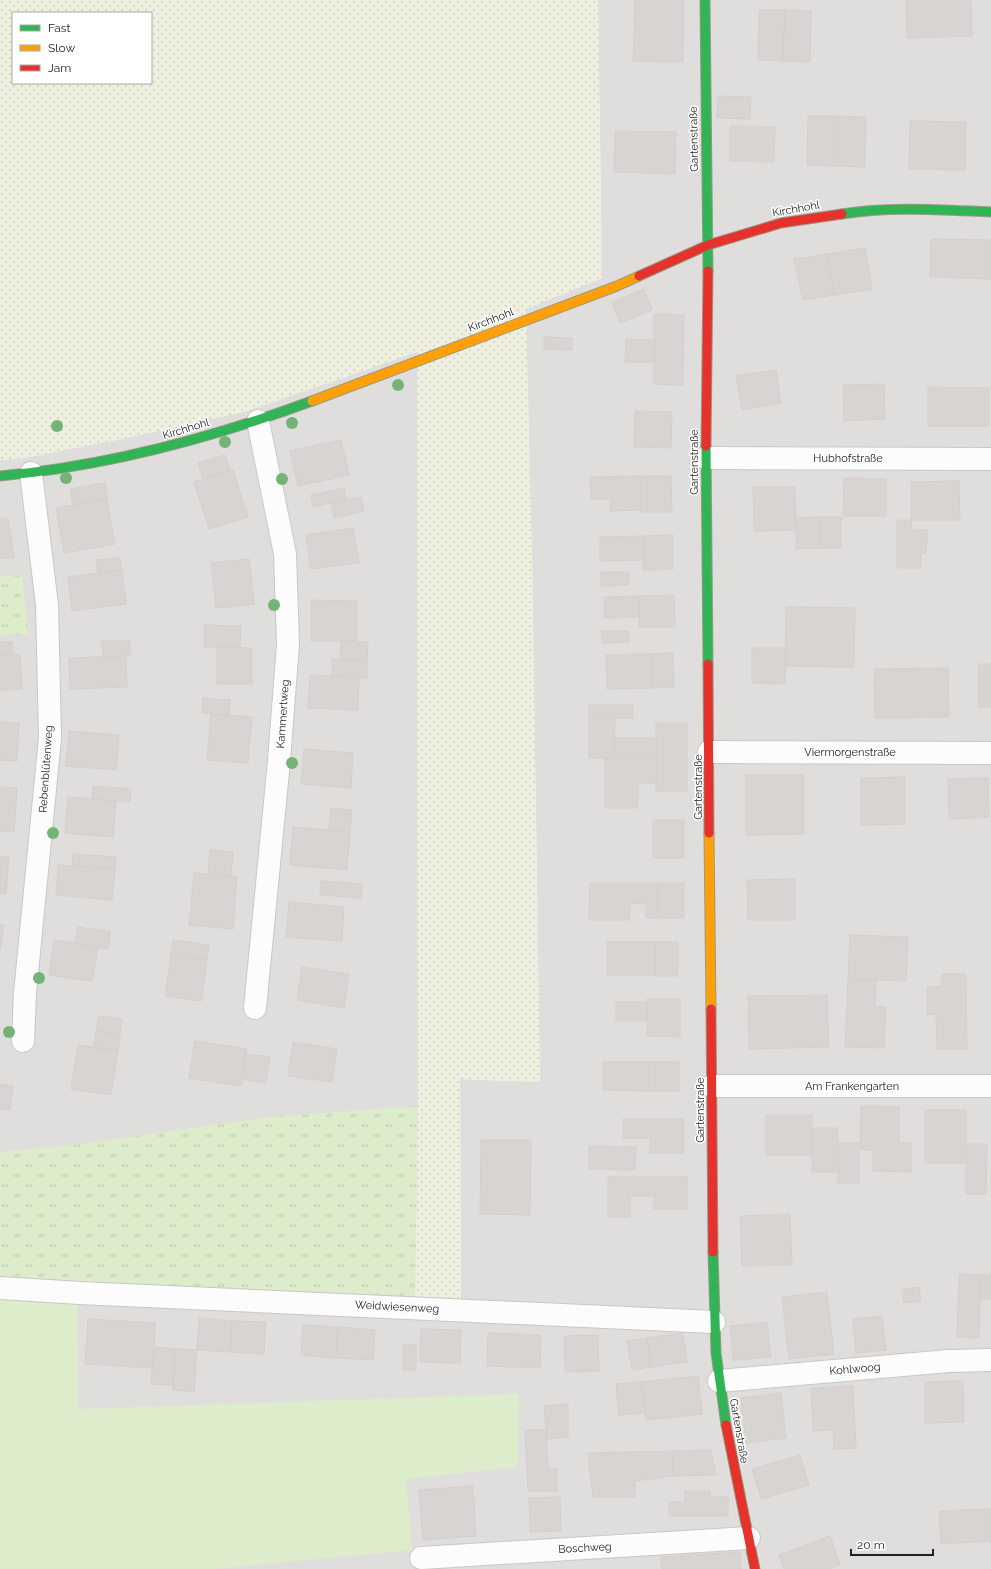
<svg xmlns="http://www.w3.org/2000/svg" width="991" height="1569" font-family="Raleway,sans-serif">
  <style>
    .residential { fill: #dfdedc }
    .farmland { fill: url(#farmland-dots); fill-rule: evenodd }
    .grass { fill: url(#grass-tufts) }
    .garden { fill: #ddeccb }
    .building { fill: #d7d4d2; stroke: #d3d0cc }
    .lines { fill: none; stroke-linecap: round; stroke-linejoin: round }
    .street-casing { stroke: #c9c8c7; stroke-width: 24 }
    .fast-casing { stroke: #999a82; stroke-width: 11 }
    .slow-casing { stroke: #999a82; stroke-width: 11 }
    .jam-casing { stroke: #999a82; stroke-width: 11 }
    .street { stroke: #fdfcfc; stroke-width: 22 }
    .fast { stroke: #30b455; stroke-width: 9 }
    .slow { stroke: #ff9f0a; stroke-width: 9 }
    .jam { stroke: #e5322d; stroke-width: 9 }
    .tree { fill: #73b476 }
    .labels { text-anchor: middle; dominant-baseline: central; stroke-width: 3; stroke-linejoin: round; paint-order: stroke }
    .street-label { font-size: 11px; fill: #222; stroke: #fff }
  </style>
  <defs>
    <pattern id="farmland-dots" width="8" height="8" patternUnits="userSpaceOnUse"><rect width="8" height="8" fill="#efefdf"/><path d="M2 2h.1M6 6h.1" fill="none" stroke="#cdcdbf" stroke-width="1.8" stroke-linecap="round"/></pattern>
    <pattern id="grass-tufts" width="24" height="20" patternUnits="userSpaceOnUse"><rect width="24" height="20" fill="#ddeccb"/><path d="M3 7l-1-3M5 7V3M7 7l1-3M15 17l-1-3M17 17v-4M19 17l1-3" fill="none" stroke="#bdcaae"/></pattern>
  </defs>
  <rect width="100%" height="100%" fill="#f0eeeb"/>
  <path class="residential" d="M598,0H991V1569H0V460L24,458L127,438L247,411L417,352L418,1106L415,1303H461L460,1079L540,1082L532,558L525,309L602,278Z"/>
  <path class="farmland" d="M0,0H598L602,278L526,309L532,558L540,1082L460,1079L461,1303H415L418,1106L417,352L247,411L127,438L24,458L0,460ZM13,13H151V83H13Z"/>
  <g class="grass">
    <path d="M22,575L28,634L0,636V576Z"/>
    <path d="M418,1106L415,1303L77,1281L0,1278V1152L72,1145L269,1117Z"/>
  </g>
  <path class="garden" d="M0,1275L77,1281L78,1409L519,1394L518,1467L406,1479L412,1550L214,1569H0Z"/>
  <g class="building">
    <path d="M635,0H684L683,62L633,61Z"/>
    <path d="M906,0H971L972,36L907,38Z"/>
    <path d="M759,10H785L783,61L758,60Z"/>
    <path d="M785,10L811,11L810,62L783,61Z"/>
    <path d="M718,96L751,97L750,119L717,118Z"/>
    <path d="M808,116H834V166L807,165Z"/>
    <path d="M834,116L866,117L865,167L834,166Z"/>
    <path d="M910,121L966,122L965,170L909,169Z"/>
    <path d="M730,126L775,127L774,162L730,161Z"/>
    <path d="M615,131L676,132L675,174L614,172Z"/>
    <path d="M931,239L991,240V279L930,277Z"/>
    <path d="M865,248L872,289L834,295L827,254Z"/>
    <path d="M827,254L834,295L803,300L794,259Z"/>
    <path d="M644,289L652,310L620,323L612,302Z"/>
    <path d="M654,314L684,315L683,385L654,384Z"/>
    <path d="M544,337L572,338V350L544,349Z"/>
    <path d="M626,339L654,340V362H625Z"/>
    <path d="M776,370L781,403L742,410L736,376Z"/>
    <path d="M884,384L885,419L844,421L843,385Z"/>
    <path d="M928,387L989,388V426H928Z"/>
    <path d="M635,411L672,412L671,448L634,447Z"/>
    <path d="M341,440L349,475L298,486L290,451Z"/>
    <path d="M225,455L230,470L203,479L198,463Z"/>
    <path d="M233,470L248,517L209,529L194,482Z"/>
    <path d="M640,476H671L672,512H640Z"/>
    <path d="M640,476V510L610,511V499H591L590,477Z"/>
    <path d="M844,478L886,479V516H843Z"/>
    <path d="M959,481L960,520H911V482Z"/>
    <path d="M105,483L107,499L73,505L70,489Z"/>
    <path d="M753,487H795L796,530L754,531Z"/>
    <path d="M344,488L347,499L313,507L311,495Z"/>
    <path d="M361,497L364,511L334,518L331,503Z"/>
    <path d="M107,499L115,544L64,553L56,508Z"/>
    <path d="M821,517V548L796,549V518Z"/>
    <rect x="821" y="517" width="20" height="31"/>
    <path d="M8,518L14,557L0,559V519Z"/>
    <path d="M897,520H911L912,530H928L926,552L921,553V568H897Z"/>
    <path d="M353,528L359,563L311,569L306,535Z"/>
    <path d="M673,535V569L643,570V536Z"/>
    <path d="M643,536V560L600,561V537Z"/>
    <path d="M120,558L122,570L98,573L96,560Z"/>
    <path d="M249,559L254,604L216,608L211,563Z"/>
    <path d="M122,570L126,604L72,611L68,577Z"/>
    <path d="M601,572H629V585L601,586Z"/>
    <path d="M674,595L675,627H639V596Z"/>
    <path d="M639,596V617L604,618V597Z"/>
    <path d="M311,600L357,601V641H311Z"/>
    <path d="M786,607L855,608L854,667L785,666Z"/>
    <path d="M204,625L241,626L240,647H204Z"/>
    <path d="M602,631H629V642L602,643Z"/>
    <path d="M102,641H130V656L103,657Z"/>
    <path d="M341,641L368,642L367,660L340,659Z"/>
    <path d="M0,642H12L13,655H0Z"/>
    <path d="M217,647L252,648V684H217Z"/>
    <path d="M752,648H786L785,684L752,683Z"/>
    <path d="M673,653L674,687L652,688L651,654Z"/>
    <path d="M651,654L652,688L607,689L606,655Z"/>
    <path d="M0,655H20L22,689L0,690Z"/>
    <path d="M126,656L127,687L70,689L69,658Z"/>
    <path d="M332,659L367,660V678L332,676Z"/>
    <path d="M979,664H991V707H978Z"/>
    <path d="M948,668L949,717L875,718L874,669Z"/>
    <path d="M310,675L359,677L358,710L308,708Z"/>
    <path d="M203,698L230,700L229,715L202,713Z"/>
    <rect x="589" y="705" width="44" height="13"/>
    <path d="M211,714L252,717L248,763L207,760Z"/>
    <path d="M589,718H615L614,758H589Z"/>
    <path d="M0,722L19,723L17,761L0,760Z"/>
    <rect x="656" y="723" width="31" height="68"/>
    <path d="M69,731L119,735L116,770L66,766Z"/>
    <path d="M615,738H656V758H614Z"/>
    <path d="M304,749L353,753L351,788L301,784Z"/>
    <path d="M605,758H656V783H638V808H605Z"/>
    <path d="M746,775H804V834L746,835Z"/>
    <path d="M905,777V824L861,825V778Z"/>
    <path d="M988,778L989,817L949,819L948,779Z"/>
    <path d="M93,786L131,789L130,802L92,799Z"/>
    <path d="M0,787L17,788L14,832L0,831Z"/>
    <path d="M68,797L116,801L113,837L65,833Z"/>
    <path d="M331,808L352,810L350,832L329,830Z"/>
    <rect x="653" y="820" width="31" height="38"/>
    <path d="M293,827L350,832L347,870L290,865Z"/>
    <path d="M210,850L233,852L231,876L208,875Z"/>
    <path d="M73,854L116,857L115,869L72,866Z"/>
    <path d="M0,856L9,857L6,894L0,893Z"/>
    <path d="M58,865L115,869L112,900L56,895Z"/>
    <path d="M194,873L237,877L233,929L189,925Z"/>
    <path d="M795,879V920H748L747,880Z"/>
    <path d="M321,881L362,884L361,898L320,895Z"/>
    <path d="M590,883H658V918H646V904L630,903V920H589Z"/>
    <rect x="658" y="883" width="26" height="35"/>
    <path d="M289,902L344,907L342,941L286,937Z"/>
    <path d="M0,924L4,925L0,950Z"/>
    <path d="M78,927L110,932L108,949L75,944Z"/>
    <path d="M850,935L908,937L906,981L848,979Z"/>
    <path d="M54,940L98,947L92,981L49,975Z"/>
    <path d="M173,940L209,945L207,960L171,954Z"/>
    <rect x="607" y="942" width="48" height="33"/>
    <rect x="655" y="942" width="23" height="34"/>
    <path d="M171,954L207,960L201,1001L165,996Z"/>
    <path d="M302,967L349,974L344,1008L297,1000Z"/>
    <path d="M942,974H966L967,1049H937L936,1014L927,1015V987L942,986Z"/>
    <path d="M848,979L876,980L875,1006L886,1007L884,1048L845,1047Z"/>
    <path d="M827,995L829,1047L749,1049L748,996Z"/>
    <path d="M647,999H680V1037L647,1036Z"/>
    <rect x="616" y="1002" width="31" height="19"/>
    <path d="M99,1016L122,1019L120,1035L96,1031Z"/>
    <path d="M96,1031L120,1035L118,1051L94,1047Z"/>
    <path d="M195,1041L247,1049L241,1086L189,1078Z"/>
    <path d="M293,1042L337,1049L332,1082L288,1076Z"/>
    <path d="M78,1045L118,1051L111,1095L71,1089Z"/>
    <path d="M246,1054L270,1057L266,1083L242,1079Z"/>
    <path d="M603,1062H656V1091L603,1090Z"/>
    <rect x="656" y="1062" width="23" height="29"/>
    <path d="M0,1084L13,1086L10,1110L0,1109Z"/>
    <path d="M861,1106L899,1107V1142L911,1143V1172L873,1171V1150H860Z"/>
    <rect x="925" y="1110" width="41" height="53"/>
    <rect x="766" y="1115" width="46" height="40"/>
    <path d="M623,1119H684V1153H650V1138H623Z"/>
    <rect x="812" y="1128" width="26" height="44"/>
    <path d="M481,1140H531L530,1215L480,1214Z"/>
    <rect x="838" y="1143" width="21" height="40"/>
    <path d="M966,1144H987L986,1194H966Z"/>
    <path d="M589,1146L636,1147L635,1170L589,1169Z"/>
    <path d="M608,1177H687V1209H654V1196H630V1217H608Z"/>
    <path d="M790,1214L792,1265L742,1266L740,1216Z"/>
    <path d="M959,1274L981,1275L979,1338L957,1337Z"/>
    <path d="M981,1275H991V1299H980Z"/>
    <path d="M919,1287L921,1301L904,1303L902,1290Z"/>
    <path d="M827,1292L834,1354L789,1359L782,1297Z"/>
    <path d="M882,1316L886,1350L856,1353L853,1319Z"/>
    <path d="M199,1318L232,1321L230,1352L197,1350Z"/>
    <path d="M88,1319L155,1323L153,1368L85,1364Z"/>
    <path d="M232,1321L266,1322L264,1354L230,1352Z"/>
    <path d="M767,1322L771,1357L733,1360L730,1326Z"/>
    <path d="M303,1325L338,1327L336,1358L301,1355Z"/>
    <path d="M338,1327L375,1330L373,1360L336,1358Z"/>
    <path d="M421,1329L461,1330L460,1363L420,1362Z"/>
    <path d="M488,1333L541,1335L540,1368L487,1366Z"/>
    <path d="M683,1333L687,1362L651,1367L647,1338Z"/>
    <path d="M598,1335L599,1371L565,1372L564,1336Z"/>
    <path d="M647,1338L651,1367L632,1370L627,1341Z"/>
    <rect x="403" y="1345" width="13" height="25"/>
    <path d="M154,1347L175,1349L173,1385L151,1384Z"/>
    <path d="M175,1349L197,1350L194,1392L173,1390Z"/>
    <path d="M698,1376L702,1414L646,1420L641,1382Z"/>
    <path d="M963,1381L964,1422L925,1423V1382Z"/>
    <path d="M641,1382L645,1413L619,1415L616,1384Z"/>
    <path d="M853,1386L856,1448L834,1449L833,1430L813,1431L811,1388Z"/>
    <path d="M781,1393L786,1438L746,1443L741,1398Z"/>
    <path d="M568,1404V1437L547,1439L544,1406Z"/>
    <path d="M525,1430H546L548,1469H557V1491H528Z"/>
    <path d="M711,1450L716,1475L673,1476V1451Z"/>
    <path d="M673,1451V1476L635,1481V1497H593L588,1453Z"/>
    <path d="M800,1455L809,1485L761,1499L752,1469Z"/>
    <path d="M473,1486L476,1536L423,1540L419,1490Z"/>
    <path d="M685,1491H710V1497H728V1516H669V1502H685Z"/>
    <path d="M560,1497L561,1531L530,1532L529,1498Z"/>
    <path d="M991,1509V1541L941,1544L939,1511Z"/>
    <path d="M830,1536L840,1565L828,1569H784L779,1555Z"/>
    <path d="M740,1552L741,1569H662L661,1557Z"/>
  </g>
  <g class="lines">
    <g class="street-casing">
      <g id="street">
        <path d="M706,458L991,459"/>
        <path d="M709,752L991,753"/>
        <path d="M255,1008L279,761L288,644L285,554L258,421"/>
        <path d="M23,1041L25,993L50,738L47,605L31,473"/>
        <path d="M712,1086H991"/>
        <path d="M0,1288L80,1293L714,1322"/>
        <path d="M719,1381L949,1361L991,1360"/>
        <path d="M421,1558L749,1538"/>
      </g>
    </g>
    <g class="fast-casing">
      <g id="fast">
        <path d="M705,0L708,271"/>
        <path d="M842,214C891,206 942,210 991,212"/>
        <path d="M706,446L708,664"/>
        <path d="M0,476C107,466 212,438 312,401"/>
        <path d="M713,1252L716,1353L726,1425"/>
      </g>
    </g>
    <g class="slow-casing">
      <g id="slow">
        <path d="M312,401L617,286L639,276"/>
        <path d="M709,833L711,1009"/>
      </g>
    </g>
    <g class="jam-casing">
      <g id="jam">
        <path d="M639,276L708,245L781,223L842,214"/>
        <path d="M706,446L708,271"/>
        <path d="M708,664L709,833"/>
        <path d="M711,1009L713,1252"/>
        <path d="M726,1425L755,1569"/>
      </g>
    </g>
    <use href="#street" class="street"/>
    <use href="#fast" class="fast"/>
    <use href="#slow" class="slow"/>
    <use href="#jam" class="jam"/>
  </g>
  <g class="tree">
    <circle cx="398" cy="385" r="6"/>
    <circle cx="292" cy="423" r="6"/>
    <circle cx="57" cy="426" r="6"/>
    <circle cx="225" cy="442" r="6"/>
    <circle cx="66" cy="478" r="6"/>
    <circle cx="282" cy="479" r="6"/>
    <circle cx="274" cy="605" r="6"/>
    <circle cx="292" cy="763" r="6"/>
    <circle cx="53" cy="833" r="6"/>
    <circle cx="39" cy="978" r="6"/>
    <circle cx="9" cy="1032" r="6"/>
  </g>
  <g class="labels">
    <g class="street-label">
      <text transform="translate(694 139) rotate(-91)">Gartenstraße</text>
      <text transform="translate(796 209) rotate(-10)">Kirchhohl</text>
      <text transform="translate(491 320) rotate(-21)">Kirchhohl</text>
      <text transform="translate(186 429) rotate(-17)">Kirchhohl</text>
      <text x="848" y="458">Hubhofstraße</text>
      <text transform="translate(694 462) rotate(-90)">Gartenstraße</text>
      <text transform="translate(283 714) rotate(-86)">Kammertweg</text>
      <text x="850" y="752">Viermorgenstraße</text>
      <text transform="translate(46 769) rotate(-86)">Rebenblütenweg</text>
      <text transform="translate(698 787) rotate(-90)">Gartenstraße</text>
      <text x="852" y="1086">Am Frankengarten</text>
      <text transform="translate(700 1110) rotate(-90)">Gartenstraße</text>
      <text transform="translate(397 1307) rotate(3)">Weidwiesenweg</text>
      <text transform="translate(855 1369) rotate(-5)">Kohlwoog</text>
      <text transform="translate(739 1431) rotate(80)">Gartenstraße</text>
      <text transform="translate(585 1548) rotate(-3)">Boschweg</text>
    </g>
  </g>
  <rect x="12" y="12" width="140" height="72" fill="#ffffff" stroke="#a7a7a7"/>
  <rect x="20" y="25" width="20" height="6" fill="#30b455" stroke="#a7a7a7"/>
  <text x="48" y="32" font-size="12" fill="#222222">Fast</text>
  <rect x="20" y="45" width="20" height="6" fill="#ff9f0a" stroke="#a7a7a7"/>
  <text x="48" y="52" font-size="12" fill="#222222">Slow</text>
  <rect x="20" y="65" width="20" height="6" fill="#e5322d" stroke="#a7a7a7"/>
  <text x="48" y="72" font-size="12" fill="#222222">Jam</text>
  <path d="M851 1549v6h82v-6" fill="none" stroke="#222222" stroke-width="2"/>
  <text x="857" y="1549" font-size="12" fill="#222222" stroke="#ffffff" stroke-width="3" paint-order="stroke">20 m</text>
</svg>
